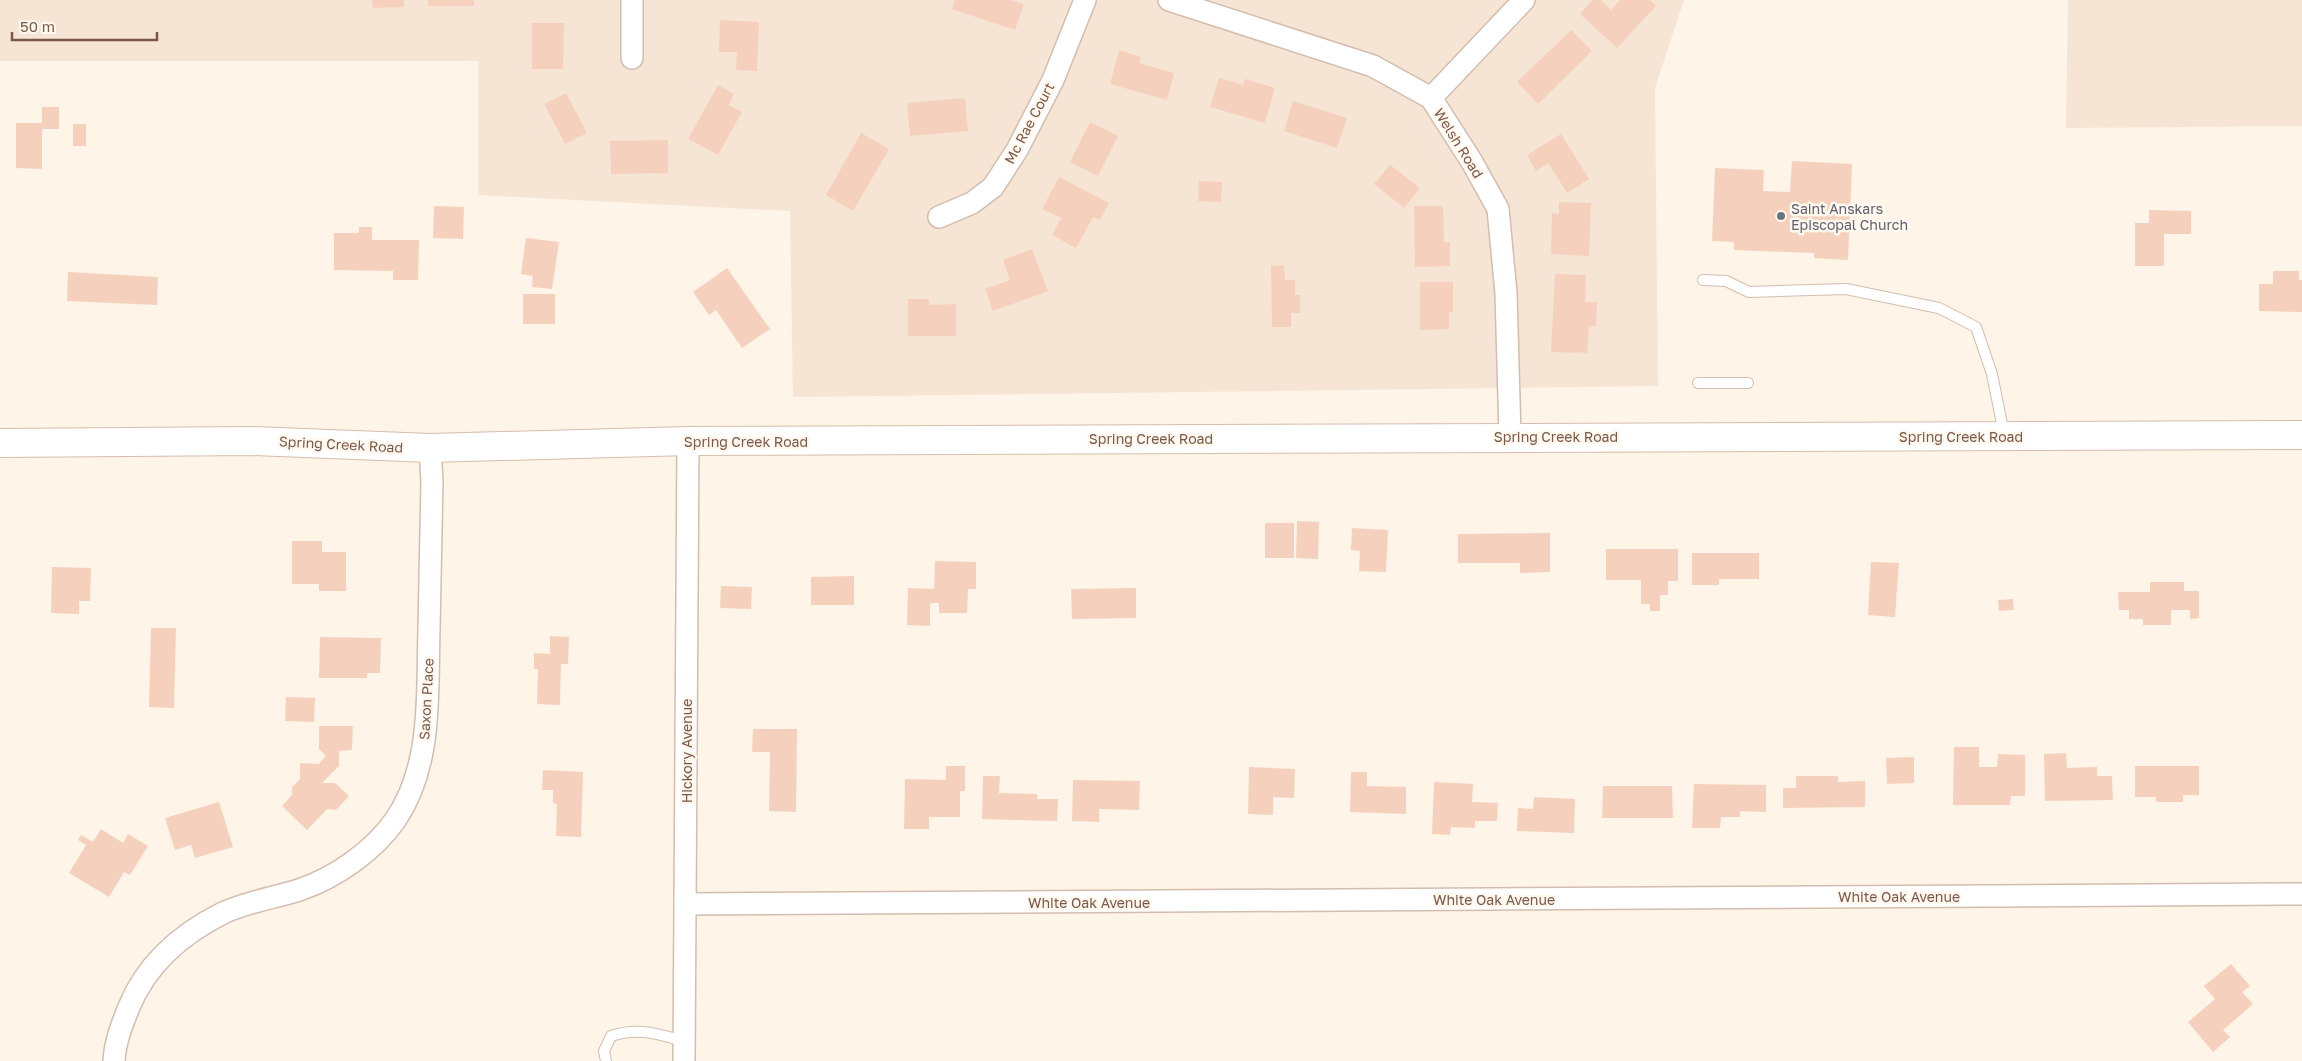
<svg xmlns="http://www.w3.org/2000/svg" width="2302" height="1061" font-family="'Golos Text',sans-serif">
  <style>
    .residential { fill: #f6e5d5 }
    .building { fill: #f5d1bd }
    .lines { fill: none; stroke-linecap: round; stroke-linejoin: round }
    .service-casing { stroke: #d3bdae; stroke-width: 12 }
    .minor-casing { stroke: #d3bdae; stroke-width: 24 }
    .secondary-casing { stroke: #d7bdab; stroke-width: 30 }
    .service { stroke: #fff; stroke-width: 10 }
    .minor { stroke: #fff; stroke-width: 21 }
    .secondary { stroke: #fff; stroke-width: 28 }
    .worship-dot { fill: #6b7280; stroke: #fff8ef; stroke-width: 2 }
    .labels { text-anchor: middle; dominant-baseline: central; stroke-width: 5; stroke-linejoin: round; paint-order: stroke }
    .street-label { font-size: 14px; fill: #7a5849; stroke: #fff8ef }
    .worship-label { font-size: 14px; fill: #5b616d; stroke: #fff8ef; text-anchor: start }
  </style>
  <rect width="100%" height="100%" fill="#fef4e7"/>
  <g class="residential">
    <path d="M0,0H1684L1655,88L1658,386L793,397L790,211L478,195V61H0Z"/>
    <path d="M2068,0H2302V126L2066,128Z"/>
  </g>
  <g class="building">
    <path d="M372,0H404V7L373,8Z"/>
    <rect x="428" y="0" width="46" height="6"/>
    <path d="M955,0H1011L1024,4L1015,30L952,9Z"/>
    <path d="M1592,0H1601L1611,10L1620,0H1650L1656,6L1617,48L1580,14Z"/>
    <path d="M720,20L759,22L757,71L736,70L737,52H719Z"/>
    <path d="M532,23H564L563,69H532Z"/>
    <path d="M1571,30L1592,51L1538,104L1517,82Z"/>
    <path d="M1119,50L1141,57L1139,63L1174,73L1167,100L1110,84Z"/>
    <path d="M1219,78L1243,85L1245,79L1275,88L1265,123L1210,107Z"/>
    <path d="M718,85L734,94L729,105L742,112L718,155L688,139Z"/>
    <path d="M566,93L587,133L565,144L544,104Z"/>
    <path d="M965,98L968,131L910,136L907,103Z"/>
    <path d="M1293,101L1347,118L1337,148L1284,131Z"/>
    <path d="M42,107H59V129H42V169L16,168V123H42Z"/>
    <path d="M1090,122L1118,136L1098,176L1070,162Z"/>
    <rect x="73" y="124" width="13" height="22"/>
    <path d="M861,133L889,149L853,211L826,195Z"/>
    <path d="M1561,134L1589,179L1567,193L1548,163L1536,171L1527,155Z"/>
    <path d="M668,140V173L611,174L610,141Z"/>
    <path d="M1792,161L1852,164L1848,260L1814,258V253L1734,250V242L1712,241L1715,168L1764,170L1763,191L1790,192Z"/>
    <path d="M1390,165L1420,188L1404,208L1374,184Z"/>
    <path d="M1059,177L1109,203L1100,220L1093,217L1076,248L1052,235L1061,218L1042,209Z"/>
    <path d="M1199,181L1222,182L1221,202L1198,201Z"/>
    <path d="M1559,202L1591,203L1589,256L1551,254L1552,213L1559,214Z"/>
    <path d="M434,206L464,207L463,239L433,238Z"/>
    <path d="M1414,206H1443L1444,242H1450V266L1415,267Z"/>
    <path d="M2149,210L2191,211V234H2164V266H2135V223H2149Z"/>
    <path d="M359,227H372V240H419L418,280H393V271L334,270V233H359Z"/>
    <path d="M526,238L559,242L552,289L532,287L533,276L521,274Z"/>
    <path d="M1032,249L1048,291L993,311L985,289L1010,280L1003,260Z"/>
    <path d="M1284,265L1285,280H1295V295H1300V313H1291V327H1272L1271,266Z"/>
    <path d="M727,268L770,329L742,348L716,310L709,315L693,292Z"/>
    <path d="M2273,271H2299V280H2302V312L2259,311V284H2273Z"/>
    <path d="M68,272L158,277L157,305L67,301Z"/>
    <path d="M1555,274L1586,275L1585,302H1597L1596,326H1589L1587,353L1551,352Z"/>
    <path d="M1420,282H1453V312H1449V329L1420,330Z"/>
    <rect x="523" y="294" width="32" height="30"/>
    <path d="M908,299H929V305L956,304V336H908Z"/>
    <path d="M1297,521L1319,522L1318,559L1296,558Z"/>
    <rect x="1265" y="523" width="29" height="35"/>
    <path d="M1352,528L1388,530L1386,572L1359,571L1360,551L1351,550Z"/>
    <path d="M1550,533V572L1520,573V563H1458V534Z"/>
    <path d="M292,541H322V552H346V591H319V584H292Z"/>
    <path d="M1606,549H1678V581H1668V595H1660V611H1650V604H1641V580H1606Z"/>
    <path d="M1692,553H1759V579H1719V585H1692Z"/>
    <path d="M935,561L976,562V589H968L967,613H939V603H930V626L907,625L908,588L934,589Z"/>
    <path d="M1871,562L1899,563L1895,617L1868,615Z"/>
    <path d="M52,567L91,568L90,601H79V614L51,613Z"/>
    <path d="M854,576V605H811V577Z"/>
    <path d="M2150,582H2184V591H2199V618L2190,619V610H2171V625H2143V619H2129V610H2119L2118,592H2150Z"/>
    <path d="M721,586L752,587L751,609L720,608Z"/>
    <path d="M1136,588V618L1072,619L1071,589Z"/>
    <path d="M2013,599L2014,610L1999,611L1998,600Z"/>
    <path d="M151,628H176L174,708L149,707Z"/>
    <path d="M550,636L569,637L568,664H561L560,705L537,704L538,669H534V653L550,654Z"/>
    <path d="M320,637L381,638L380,673H367V678H319Z"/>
    <path d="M286,697L315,698L314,722L285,721Z"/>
    <path d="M319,726H353L352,750L339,751V766L322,783H335L349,796L336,810L327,809L307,830L282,806L292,795V787L300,779V763L319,764L326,756L319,749Z"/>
    <path d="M753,729H797L796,812L769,811L770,752H752Z"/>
    <path d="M1954,747H1979V767H1997L1998,754L2025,755V796H2011L2010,805H1953Z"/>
    <path d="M2066,753L2067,768L2097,767V776H2112L2113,800L2045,801L2044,754Z"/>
    <path d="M1914,757V783L1887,784L1886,758Z"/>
    <path d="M946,766H965V791H960V817H929V829H904L905,779L946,780Z"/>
    <path d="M2135,766H2199V795H2183V802H2156V797H2135Z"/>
    <path d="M1249,767L1295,769L1294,798L1273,797V815L1248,814Z"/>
    <path d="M543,770L583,772L581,837L556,836L557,804L553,803V790H542Z"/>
    <path d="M1351,772H1367V786L1406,787V814L1350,812Z"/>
    <path d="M983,776H1000L999,793L1037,794V799H1058L1057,821L982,819Z"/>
    <path d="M1796,776H1838V782L1865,781V807L1783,808V788H1796Z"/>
    <path d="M1073,780L1140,781L1139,810L1099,809V822L1072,821Z"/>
    <path d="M1434,782L1473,784L1472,802L1498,803L1497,821H1475V828L1451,827L1450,835L1432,834Z"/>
    <path d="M1694,784L1766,785V812L1740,811V817H1721L1720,828H1692Z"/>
    <path d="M1603,786H1672L1673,818H1602Z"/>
    <path d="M1534,797L1575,799L1574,833L1517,831L1518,808L1533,809Z"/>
    <path d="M219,802L233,847L195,858L191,845L175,850L165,818Z"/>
    <path d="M101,829L123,843L128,834L148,846L130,875L124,872L109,897L69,873L86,845L78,840L81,835L93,842Z"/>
    <path d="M2231,964L2250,986L2242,992L2253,1004L2223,1030L2230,1037L2213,1052L2188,1022L2215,999L2204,986Z"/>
  </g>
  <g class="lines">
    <g class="service-casing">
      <g id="service">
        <path d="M1703,280L1726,281L1749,292L1846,289L1939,308L1976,327L1992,374L2004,434"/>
        <path d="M1698,383H1748"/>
        <path d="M606,1061L604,1051L611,1036C638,1027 657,1034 684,1041"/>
      </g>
    </g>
    <g class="minor-casing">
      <g id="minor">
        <path d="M632,0V58"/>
        <path d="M1169,0L1373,66L1431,98L1472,162L1498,209L1506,293L1510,436"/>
        <path d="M1431,98L1524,0"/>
        <path d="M939,217L972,203L993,187L1017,150L1053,80L1085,0"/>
        <path d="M685,904L2302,894"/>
        <path d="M114,1061C115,1042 122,1024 129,1007C147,963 181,934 223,913C246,902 274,898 299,890C335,878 374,851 396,819C433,764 427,693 429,629C430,579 431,530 432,481L430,448"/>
        <path d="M684,1061L688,441"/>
      </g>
    </g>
    <g class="secondary-casing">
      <path id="secondary" d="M0,443L252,441L430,448L688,441L2302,435"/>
    </g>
    <use href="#service" class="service"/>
    <use href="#minor" class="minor"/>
    <use href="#secondary" class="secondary"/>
  </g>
  <circle class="worship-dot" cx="1781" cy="216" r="5"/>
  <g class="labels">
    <g class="street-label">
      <text transform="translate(1029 123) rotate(-62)">Mc Rae Court</text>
      <text transform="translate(1459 143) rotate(58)">Welsh Road</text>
      <text x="1556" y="436">Spring Creek Road</text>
      <text x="1961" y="436">Spring Creek Road</text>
      <text x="1151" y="438">Spring Creek Road</text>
      <text x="746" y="441">Spring Creek Road</text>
      <text transform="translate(341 444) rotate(3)">Spring Creek Road</text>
      <text transform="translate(426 699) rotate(-87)">Saxon Place</text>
      <text transform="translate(686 751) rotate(-90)">Hickory Avenue</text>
      <text x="1899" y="896">White Oak Avenue</text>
      <text x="1494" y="899">White Oak Avenue</text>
      <text x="1089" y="902">White Oak Avenue</text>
    </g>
    <g class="worship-label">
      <text x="1791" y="208">Saint Anskars<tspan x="1791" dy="16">Episcopal Church</tspan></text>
    </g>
  </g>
  <path d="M12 32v8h145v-8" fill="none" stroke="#7a5849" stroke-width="2.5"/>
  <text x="20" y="32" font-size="15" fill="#7a5849" stroke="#fff8ef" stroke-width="4" paint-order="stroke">50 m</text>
</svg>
